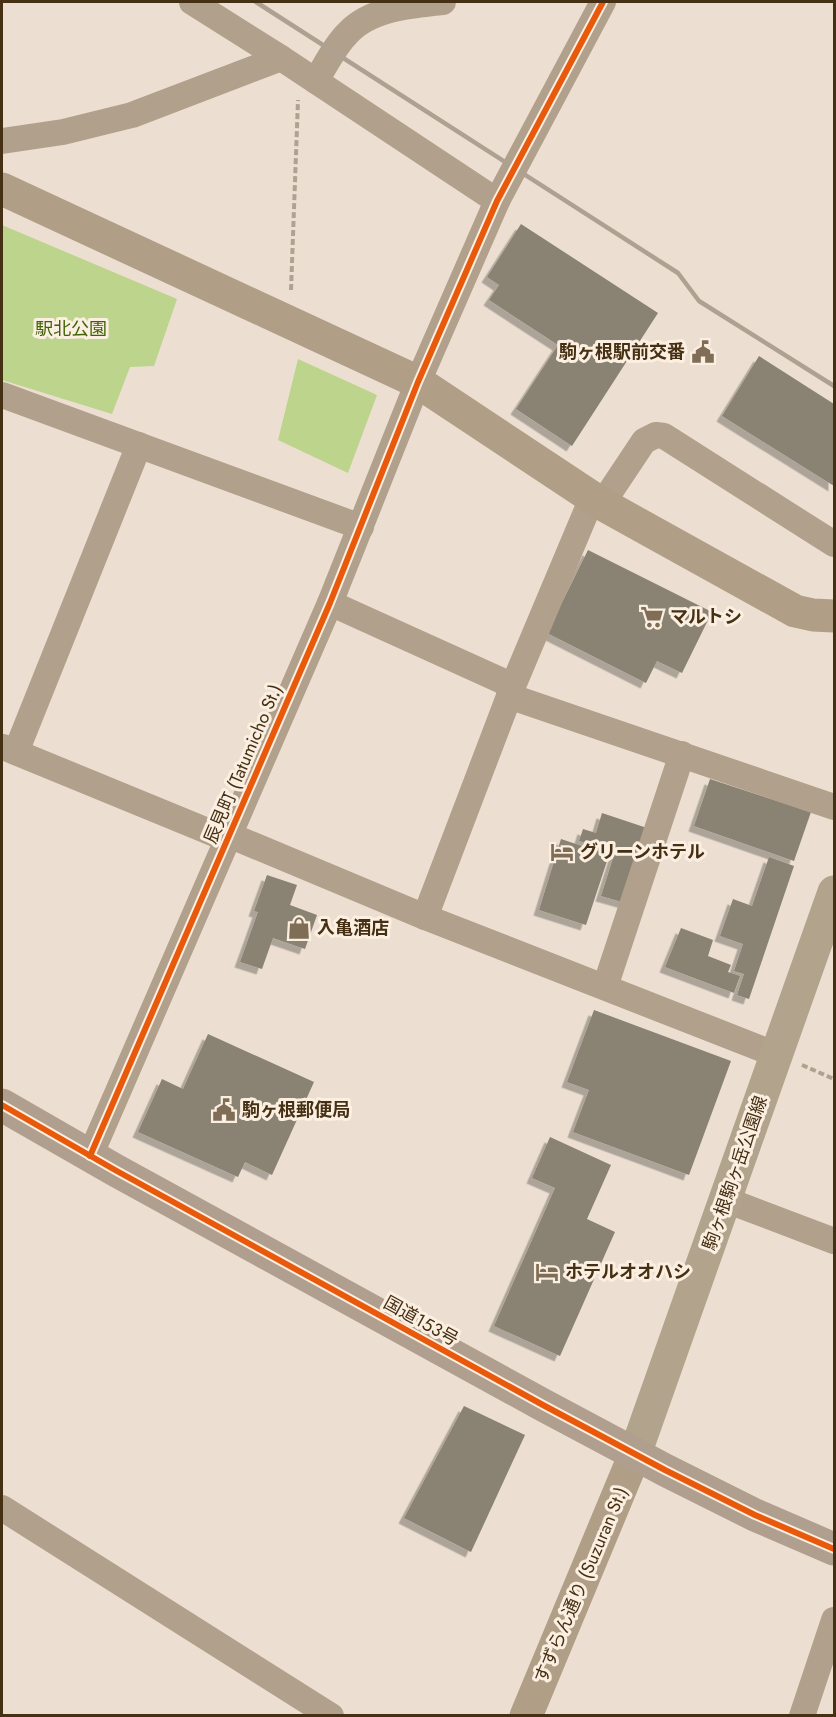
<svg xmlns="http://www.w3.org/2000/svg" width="836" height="1717" font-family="Jost,'Noto Sans JP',sans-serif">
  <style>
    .green { fill: #bcd48c }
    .building { fill: #8a8272; filter: url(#shadow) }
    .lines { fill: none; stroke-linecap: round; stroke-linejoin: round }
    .path { stroke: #b0a291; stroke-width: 4; stroke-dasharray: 6 3; stroke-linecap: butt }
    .street { stroke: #b1a08b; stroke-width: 26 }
    .secondary { stroke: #b09e87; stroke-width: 33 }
    .primary { stroke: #b2a38c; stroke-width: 33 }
    .highway { stroke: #b09f8e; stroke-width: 33 }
    .rail { stroke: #afa191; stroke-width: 4.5 }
    .cycleway-casing { stroke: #fbefe2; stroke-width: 10 }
    .cycleway { stroke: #e8590c; stroke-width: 6 }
    .labels { text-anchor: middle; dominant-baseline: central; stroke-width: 6; stroke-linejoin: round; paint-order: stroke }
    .park-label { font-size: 18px; fill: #3f6207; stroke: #fbefe2 }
    .poi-label { font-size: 18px; font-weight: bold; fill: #463014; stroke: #fbefe2; text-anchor: start }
    .street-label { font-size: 18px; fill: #463014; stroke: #fbefe2 }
  </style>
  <defs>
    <filter id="shadow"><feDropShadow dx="-5.5" dy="5.5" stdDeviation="0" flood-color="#0004"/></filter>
  </defs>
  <rect width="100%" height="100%" fill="#ecdfd1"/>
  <g class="green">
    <path d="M2,225L177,299L154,366L130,367L112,414L2,380Z"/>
    <path d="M298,359L377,395L348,473L278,440Z"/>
  </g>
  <g class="building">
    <path d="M521,224L658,313L572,446L516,409L558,345L489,300L499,285L487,277Z"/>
    <path d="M759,356L834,404V486L722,416Z"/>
    <path d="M588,550L712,612L682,673L657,661L646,683L547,633Z"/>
    <path d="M710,779L811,812L794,861L694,826Z"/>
    <path d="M602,813L650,829L626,903L601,896L615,852L579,841L583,829L596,833Z"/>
    <path d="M561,839L609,855L586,925L539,910Z"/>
    <path d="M769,857L794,866L749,999L737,995L744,974L734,971L743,944L720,936L733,899L752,906Z"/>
    <path d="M267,875L297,885L290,905L317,915L305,949L273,938L262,969L240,962L258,912L254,911Z"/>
    <path d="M681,928L713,940L708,956L731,965L728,972L740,976L734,993L665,967Z"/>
    <path d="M594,1010L731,1061L689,1175L573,1132L589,1090L567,1082Z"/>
    <path d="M208,1034L314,1082L272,1175L245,1162L238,1177L138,1132L162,1079L183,1089Z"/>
    <path d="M550,1137L611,1165L587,1219L615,1232L560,1356L494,1326L555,1188L532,1178Z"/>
    <path d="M464,1406L525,1435L471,1552L404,1518Z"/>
  </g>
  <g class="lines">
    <g class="path">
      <path d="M291,290L298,100"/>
      <path d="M802,1065L834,1079"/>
    </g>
    <g class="street">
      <path d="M192,2L281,58L497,201"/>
      <path d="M316,81C325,66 334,47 347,34C369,9 411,5 443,2"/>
      <path d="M2,141L63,132L132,115L281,58"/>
      <path d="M2,395L361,527"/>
      <path d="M602,504L644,441L656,435L664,436L834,544"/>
      <path d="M330,603L513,686"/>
      <path d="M509,696L834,807"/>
      <path d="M3,747L227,839"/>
      <path d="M16,752L139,445"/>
      <path d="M229,835L425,917L777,1055"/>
      <path d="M425,917L513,686L592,498"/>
      <path d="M605,987L682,754"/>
      <path d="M90,1156L330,603L418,382L497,201L603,2"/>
      <path d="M726,1200L834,1241"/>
      <path d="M2,1508L331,1716"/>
      <path d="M802,1716L834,1620"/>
    </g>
    <g class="secondary">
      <path d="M2,189L418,382L602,504L795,611L813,615L834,616"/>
      <path d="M526,1716L635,1454"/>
    </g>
    <path class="primary" d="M635,1454L834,892"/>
    <path class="highway" d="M2,1105L115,1170L543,1405L665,1470L755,1515L834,1549"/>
    <path class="rail" d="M256,2L678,273L699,301L834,386"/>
    <g class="cycleway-casing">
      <g id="cycleway">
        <path d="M2,1105L115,1170L543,1405L665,1470L755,1515L834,1549"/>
        <path d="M90,1156L330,603L418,382L497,201L603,2"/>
      </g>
    </g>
    <use href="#cycleway" class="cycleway"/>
  </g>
  <defs>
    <g id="civic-bare" transform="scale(1.8)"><path d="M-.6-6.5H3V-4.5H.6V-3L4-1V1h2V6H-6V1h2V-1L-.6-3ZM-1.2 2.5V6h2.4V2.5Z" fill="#806d56" stroke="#fbefe2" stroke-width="2.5" paint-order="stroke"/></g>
    <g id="supermarket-bare" transform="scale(1.8)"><path d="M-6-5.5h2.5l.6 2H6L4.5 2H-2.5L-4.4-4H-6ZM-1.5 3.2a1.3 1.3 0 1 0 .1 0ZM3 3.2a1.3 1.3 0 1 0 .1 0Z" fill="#806d56" stroke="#fbefe2" stroke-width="2.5" paint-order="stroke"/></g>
    <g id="hotel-bare" transform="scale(1.8)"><path d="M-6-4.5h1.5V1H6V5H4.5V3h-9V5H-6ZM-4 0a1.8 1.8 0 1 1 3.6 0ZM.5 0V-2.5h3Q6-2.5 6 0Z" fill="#806d56" stroke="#fbefe2" stroke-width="2.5" paint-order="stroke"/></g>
    <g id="shop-bare" transform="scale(1.8)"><path d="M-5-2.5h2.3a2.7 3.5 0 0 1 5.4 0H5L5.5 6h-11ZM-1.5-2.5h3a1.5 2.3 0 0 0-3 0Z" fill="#806d56" stroke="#fbefe2" stroke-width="2.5" paint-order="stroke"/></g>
  </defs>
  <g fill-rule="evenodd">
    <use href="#civic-bare" x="703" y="352"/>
    <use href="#supermarket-bare" x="652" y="617"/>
    <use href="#hotel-bare" x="562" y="852"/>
    <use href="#shop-bare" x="299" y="928"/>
    <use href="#civic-bare" x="224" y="1110"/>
    <use href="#hotel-bare" x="547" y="1272"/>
  </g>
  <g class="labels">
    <g class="park-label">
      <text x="71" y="329">駅北公園</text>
    </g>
    <g class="poi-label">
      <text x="685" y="352" text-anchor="end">駒ヶ根駅前交番</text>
      <text x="670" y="617">マルトシ</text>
      <text x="580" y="852">グリーンホテル</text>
      <text x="317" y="928">入亀酒店</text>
      <text x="242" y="1110">駒ヶ根郵便局</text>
      <text x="565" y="1272">ホテルオオハシ</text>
    </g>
    <g class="street-label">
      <text transform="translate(243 764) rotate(-67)">辰見町 (Tatumicho St.)</text>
      <text transform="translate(735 1173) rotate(-71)">駒ヶ根駒ヶ岳公園線</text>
      <text transform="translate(421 1321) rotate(29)">国道153号</text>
      <text transform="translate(581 1585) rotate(-67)">すずらん通り (Suzuran St.)</text>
    </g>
  </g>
  <rect width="836" height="1717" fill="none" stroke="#463014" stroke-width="6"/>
</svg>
